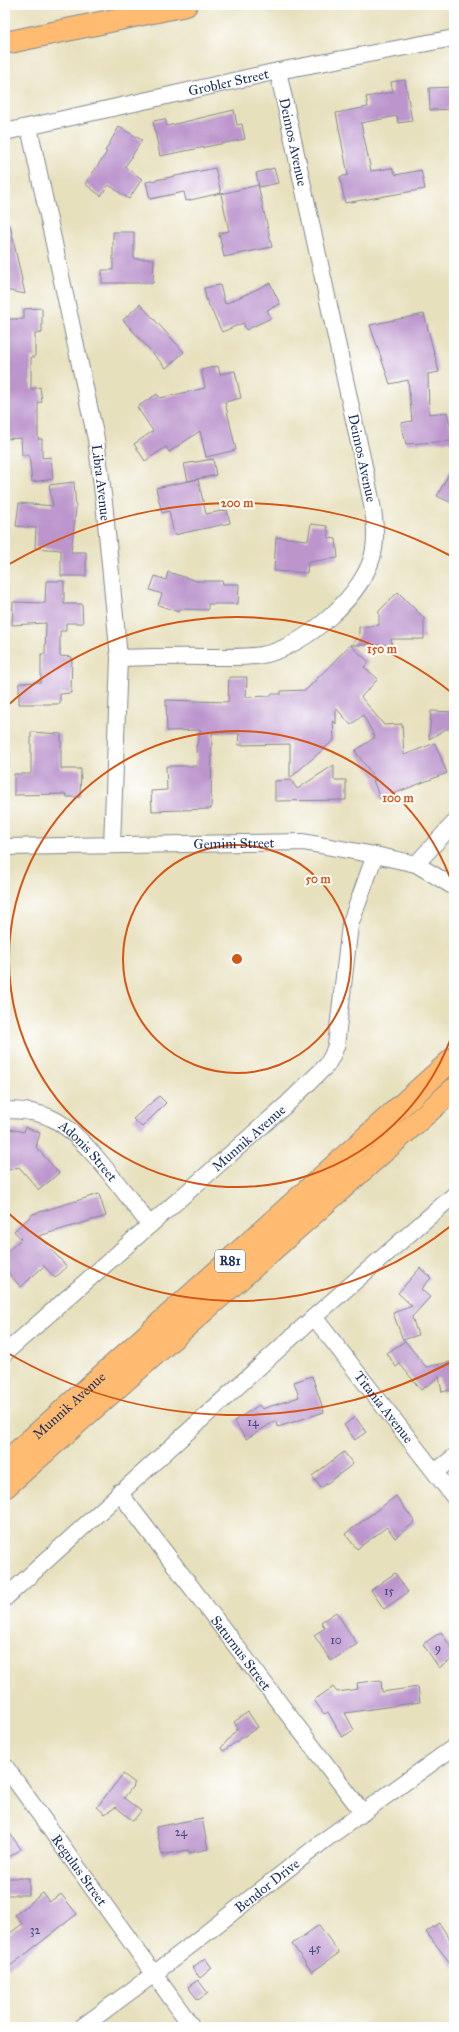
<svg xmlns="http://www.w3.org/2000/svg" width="459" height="2032" font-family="'IM FELL Great Primer',serif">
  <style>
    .building { fill: #bc95cd }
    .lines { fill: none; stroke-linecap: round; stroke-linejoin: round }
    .street-casing { stroke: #81888e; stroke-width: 18 }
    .primary-casing { stroke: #81888e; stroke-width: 24 }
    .street { stroke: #fff; stroke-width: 16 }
    .primary { stroke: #ffbb71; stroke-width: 22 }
    .ring { fill: none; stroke: #d45514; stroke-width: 2 }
    .labels { text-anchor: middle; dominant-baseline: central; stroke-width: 4; stroke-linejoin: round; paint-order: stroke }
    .number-label { font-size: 12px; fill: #43487a }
    .shield { fill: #fff; stroke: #5f6d8e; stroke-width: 1 }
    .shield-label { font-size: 13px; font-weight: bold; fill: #1b2f5e }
    .street-label { font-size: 14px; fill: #1b2f5e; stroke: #fff }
    .centre { fill: #d45514; stroke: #fff; stroke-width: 2 }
    .ring-label { font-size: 12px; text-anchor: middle; font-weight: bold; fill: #d45514; stroke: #fff; stroke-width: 4; stroke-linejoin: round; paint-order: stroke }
  </style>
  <rect width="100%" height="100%" fill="#fff"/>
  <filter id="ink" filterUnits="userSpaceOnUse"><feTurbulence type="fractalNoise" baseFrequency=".025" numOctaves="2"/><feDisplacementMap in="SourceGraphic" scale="8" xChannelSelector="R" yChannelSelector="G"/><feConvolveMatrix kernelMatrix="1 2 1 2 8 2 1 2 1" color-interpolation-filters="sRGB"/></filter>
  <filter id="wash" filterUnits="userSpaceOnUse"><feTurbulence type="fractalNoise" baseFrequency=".012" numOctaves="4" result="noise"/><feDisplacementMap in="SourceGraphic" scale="16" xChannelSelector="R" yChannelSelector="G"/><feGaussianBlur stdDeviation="0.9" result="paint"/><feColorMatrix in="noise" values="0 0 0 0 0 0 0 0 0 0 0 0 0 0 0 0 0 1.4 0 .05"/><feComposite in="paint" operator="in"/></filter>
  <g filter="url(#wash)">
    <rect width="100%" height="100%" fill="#e7e0bd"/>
    <g id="blocks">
      <g class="building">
        <path d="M405,80L412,121L398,123L397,116L361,123L371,171L392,168L396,175L421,170L425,189L345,203L340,177L348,175L336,113L368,107L366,97L393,92L391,82Z"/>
        <path d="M454,87V109L430,110L429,88Z"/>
        <path d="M234,110L237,125L242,124L245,139L160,156L153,121L165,119L167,126Z"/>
        <path d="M119,127L142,140L125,167L142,179L129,199L109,185L101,196L85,184L107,152L105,151Z"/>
        <path d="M215,168L221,193L186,201L184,192L150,199L146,182Z"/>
        <path d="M274,168L278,183L259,187L256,173Z"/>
        <path d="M258,185L272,247L224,257L219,233L229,231L221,194Z"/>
        <path d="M5,225H10L25,294L5,290Z"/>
        <path d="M113,232H134V259H154L153,283H102V270H113Z"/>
        <path d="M270,283L280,304L267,310L271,318L246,330L243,323L222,332L206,299L204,288L220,285L225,304Z"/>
        <path d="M140,304L184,352L166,368L123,320Z"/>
        <path d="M42,308V333L35,334V357H31V389L40,387L42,402L38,403V439H42V458L51,457L53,479L32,482L29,455H22L21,438L5,439V319H24V309Z"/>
        <path d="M424,314L439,372L428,374L429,414L447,412L454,441L406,444L401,423L412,421L408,380L390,384L370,325Z"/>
        <path d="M218,366L220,374L235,371L241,398L225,402L236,450L206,457L200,431L169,452L166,447L145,461L134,444L153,431L137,407L157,394L160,398L205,388L201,370Z"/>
        <path d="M213,459L216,475L188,481L184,464Z"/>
        <path d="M454,464V504L437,496Z"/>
        <path d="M198,479L206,514L227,510L230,523L174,535L169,511L162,513L156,488Z"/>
        <path d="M74,482L76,509L71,552H86V576H61V550L35,548L36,528L16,526L19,503L53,506L49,485Z"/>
        <path d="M311,524L327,526L329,538L336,539L338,558L308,562L307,573L274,571L276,537L308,540Z"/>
        <path d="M168,572L197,581H222L223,584H239L238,604H208V610L180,609L179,612L158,605L162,594L150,590L155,576L166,580Z"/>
        <path d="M46,581H64V604H82L83,623H66V631H60V656L72,657L71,693L60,694V704H19V683L41,682V654H45L46,623L12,625L13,602L45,603Z"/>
        <path d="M398,592L424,618V639H391L392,645H351L359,635V627L379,625V611Z"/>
        <path d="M350,645L369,662L364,667L378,679L361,697L384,725L402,724L404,755L435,743L447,773L380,799L373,780H376L355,751L375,737L363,715L351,725L336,708V724L333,720L334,740L290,778V744L238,745L239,733H212L211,809L152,811L151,791L167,790L166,766H197L196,747L201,730L167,731L166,700L228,702L229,677H247L246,697L271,696V694H281V691L306,690Z"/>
        <path d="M431,711L454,712V729H446L429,739Z"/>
        <path d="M31,732L61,734V769H81L80,797H67L66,794L14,795V774H31Z"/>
        <path d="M334,765V780H346V800L275,801V781L291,780L297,789Z"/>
        <path d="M159,1096L166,1103L142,1127L133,1119Z"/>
        <path d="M25,1127L40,1133L36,1147L59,1173L39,1190L19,1167L5,1171V1128L24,1132Z"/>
        <path d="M99,1194L106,1216L39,1236L67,1267L55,1278L44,1266L21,1287L5,1270V1254L21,1239L14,1231L33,1214Z"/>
        <path d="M420,1268L431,1278L421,1289L430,1297L412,1317L418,1335L403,1340L393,1313L412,1306L398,1293Z"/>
        <path d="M405,1341L426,1367L454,1361V1389L442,1392L439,1377L421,1390L400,1364L396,1367L387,1353Z"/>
        <path d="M312,1376L324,1412L278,1427L275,1421L246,1439L234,1421L259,1405L262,1409L299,1397L294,1382Z"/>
        <path d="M355,1417L366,1432L355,1440L344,1425Z"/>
        <path d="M344,1452L353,1464L321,1488L312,1476Z"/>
        <path d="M396,1496L415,1522L395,1538L387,1527L357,1549L345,1534Z"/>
        <path d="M395,1573L408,1592L384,1609L371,1590Z"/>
        <path d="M336,1612L357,1644L331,1661L314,1635L325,1628L321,1622Z"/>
        <path d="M441,1632L454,1652V1658L439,1668L423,1644Z"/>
        <path d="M381,1680L382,1692L418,1687L420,1702L345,1713L354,1730L342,1737L328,1712L324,1714L314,1700L333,1687L337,1692L358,1689L357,1683Z"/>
        <path d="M248,1712L258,1727L223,1751L221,1748L238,1728L234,1722Z"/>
        <path d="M123,1774L135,1783L124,1798L141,1811L133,1821L116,1807L105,1814L97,1807Z"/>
        <path d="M202,1818L208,1849L189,1853L188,1850L162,1855L156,1827Z"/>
        <path d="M5,1827L21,1849L5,1860Z"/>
        <rect x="5" y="1878" width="24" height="17"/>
        <path d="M43,1893L49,1902L61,1894L77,1914L5,1970V1937L22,1924L15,1915Z"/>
        <path d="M439,1923L454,1945V1968L426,1932Z"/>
        <path d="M319,1925L339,1953L312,1972L292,1944Z"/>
        <path d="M205,1958L212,1968L200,1978L192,1968Z"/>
        <path d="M198,1980L208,1993L198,2000L188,1987Z"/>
      </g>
    </g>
  </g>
  <g filter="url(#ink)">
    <use href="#blocks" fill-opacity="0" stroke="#81888e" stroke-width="1"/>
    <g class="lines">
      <g class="street-casing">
        <g id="street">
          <path id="s1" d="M29,127L96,439L104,502L119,658L112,845"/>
          <path id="s2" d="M5,132L278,71L454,38"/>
          <path d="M119,658C148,657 178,656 207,657C226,657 244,658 262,655C304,648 368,592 374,549C378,523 370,496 365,471L278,71"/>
          <path id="s3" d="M5,847L303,842L375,855L416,864L454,887"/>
          <path d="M416,864L454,823"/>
          <path id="s4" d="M5,1110C20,1110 40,1112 53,1119C83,1133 128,1198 150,1225"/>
          <path id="s5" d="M314,1317L454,1497"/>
          <path id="s6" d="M5,1353L287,1104L327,1065L332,1056L336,1046L350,925L375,855"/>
          <path d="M435,1472L454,1457"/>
          <path id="s7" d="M119,1492L363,1813"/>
          <path d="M5,1598L314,1317L454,1195"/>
          <path id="s8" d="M5,1766L192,2027"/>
          <path id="s9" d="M82,2027L154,1974L326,1839L454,1747"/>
        </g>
      </g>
      <g class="primary-casing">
        <g id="primary">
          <path d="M5,43L186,5"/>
          <path id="s10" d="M5,1463L454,1058"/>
          <path d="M5,1487L454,1089"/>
        </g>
      </g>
      <use href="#street" class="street"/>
      <use href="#primary" class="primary"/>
    </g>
  </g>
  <g class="ring">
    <circle cx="237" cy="959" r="114"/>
    <path d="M454 1029A228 228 0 1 1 454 889"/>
    <path d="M452 1225A342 342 0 0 1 6 1211M6 707A342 342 0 0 1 452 693"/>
    <path d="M451 1362A456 456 0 0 1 6 1352M6 566A456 456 0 0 1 451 556"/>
  </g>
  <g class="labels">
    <g class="number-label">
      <text x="253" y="1422">14</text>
      <text x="389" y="1591">15</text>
      <text x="336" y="1640">10</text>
      <text x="438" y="1648">9</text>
      <text x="181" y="1832">24</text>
      <text x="35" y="1930">32</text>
      <text x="315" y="1948">45</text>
    </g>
    <rect class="shield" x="215" y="1250" width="30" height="22" rx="3"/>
    <g class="shield-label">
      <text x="230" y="1261">R81</text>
    </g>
    <g class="street-label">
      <text stroke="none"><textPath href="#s2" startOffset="229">Grobler Street</textPath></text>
      <text transform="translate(293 142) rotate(78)">Deimos Avenue</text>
      <text transform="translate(362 458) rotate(78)">Deimos Avenue</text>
      <text stroke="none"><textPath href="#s1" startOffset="363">Libra Avenue</textPath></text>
      <text stroke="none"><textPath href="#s3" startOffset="229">Gemini Street</textPath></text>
      <text stroke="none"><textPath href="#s6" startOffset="325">Munnik Avenue</textPath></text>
      <text stroke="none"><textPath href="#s4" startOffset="97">Adonis Street</textPath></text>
      <text stroke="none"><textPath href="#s10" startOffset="86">Munnik Avenue</textPath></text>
      <text stroke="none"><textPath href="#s5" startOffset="114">Titania Avenue</textPath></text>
      <text stroke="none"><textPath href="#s7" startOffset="202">Saturnus Street</textPath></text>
      <text stroke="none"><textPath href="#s8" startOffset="128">Regulus Street</textPath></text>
      <text stroke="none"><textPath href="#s9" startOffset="233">Bendor Drive</textPath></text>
    </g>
  </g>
  <circle cx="237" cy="959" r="6" class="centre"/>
  <g class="ring-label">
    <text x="237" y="507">200 m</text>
    <text x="382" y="653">150 m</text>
    <text x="398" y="802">100 m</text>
    <text x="318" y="883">50 m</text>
  </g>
  <rect width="459" height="2032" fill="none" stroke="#fff" stroke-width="20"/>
</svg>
